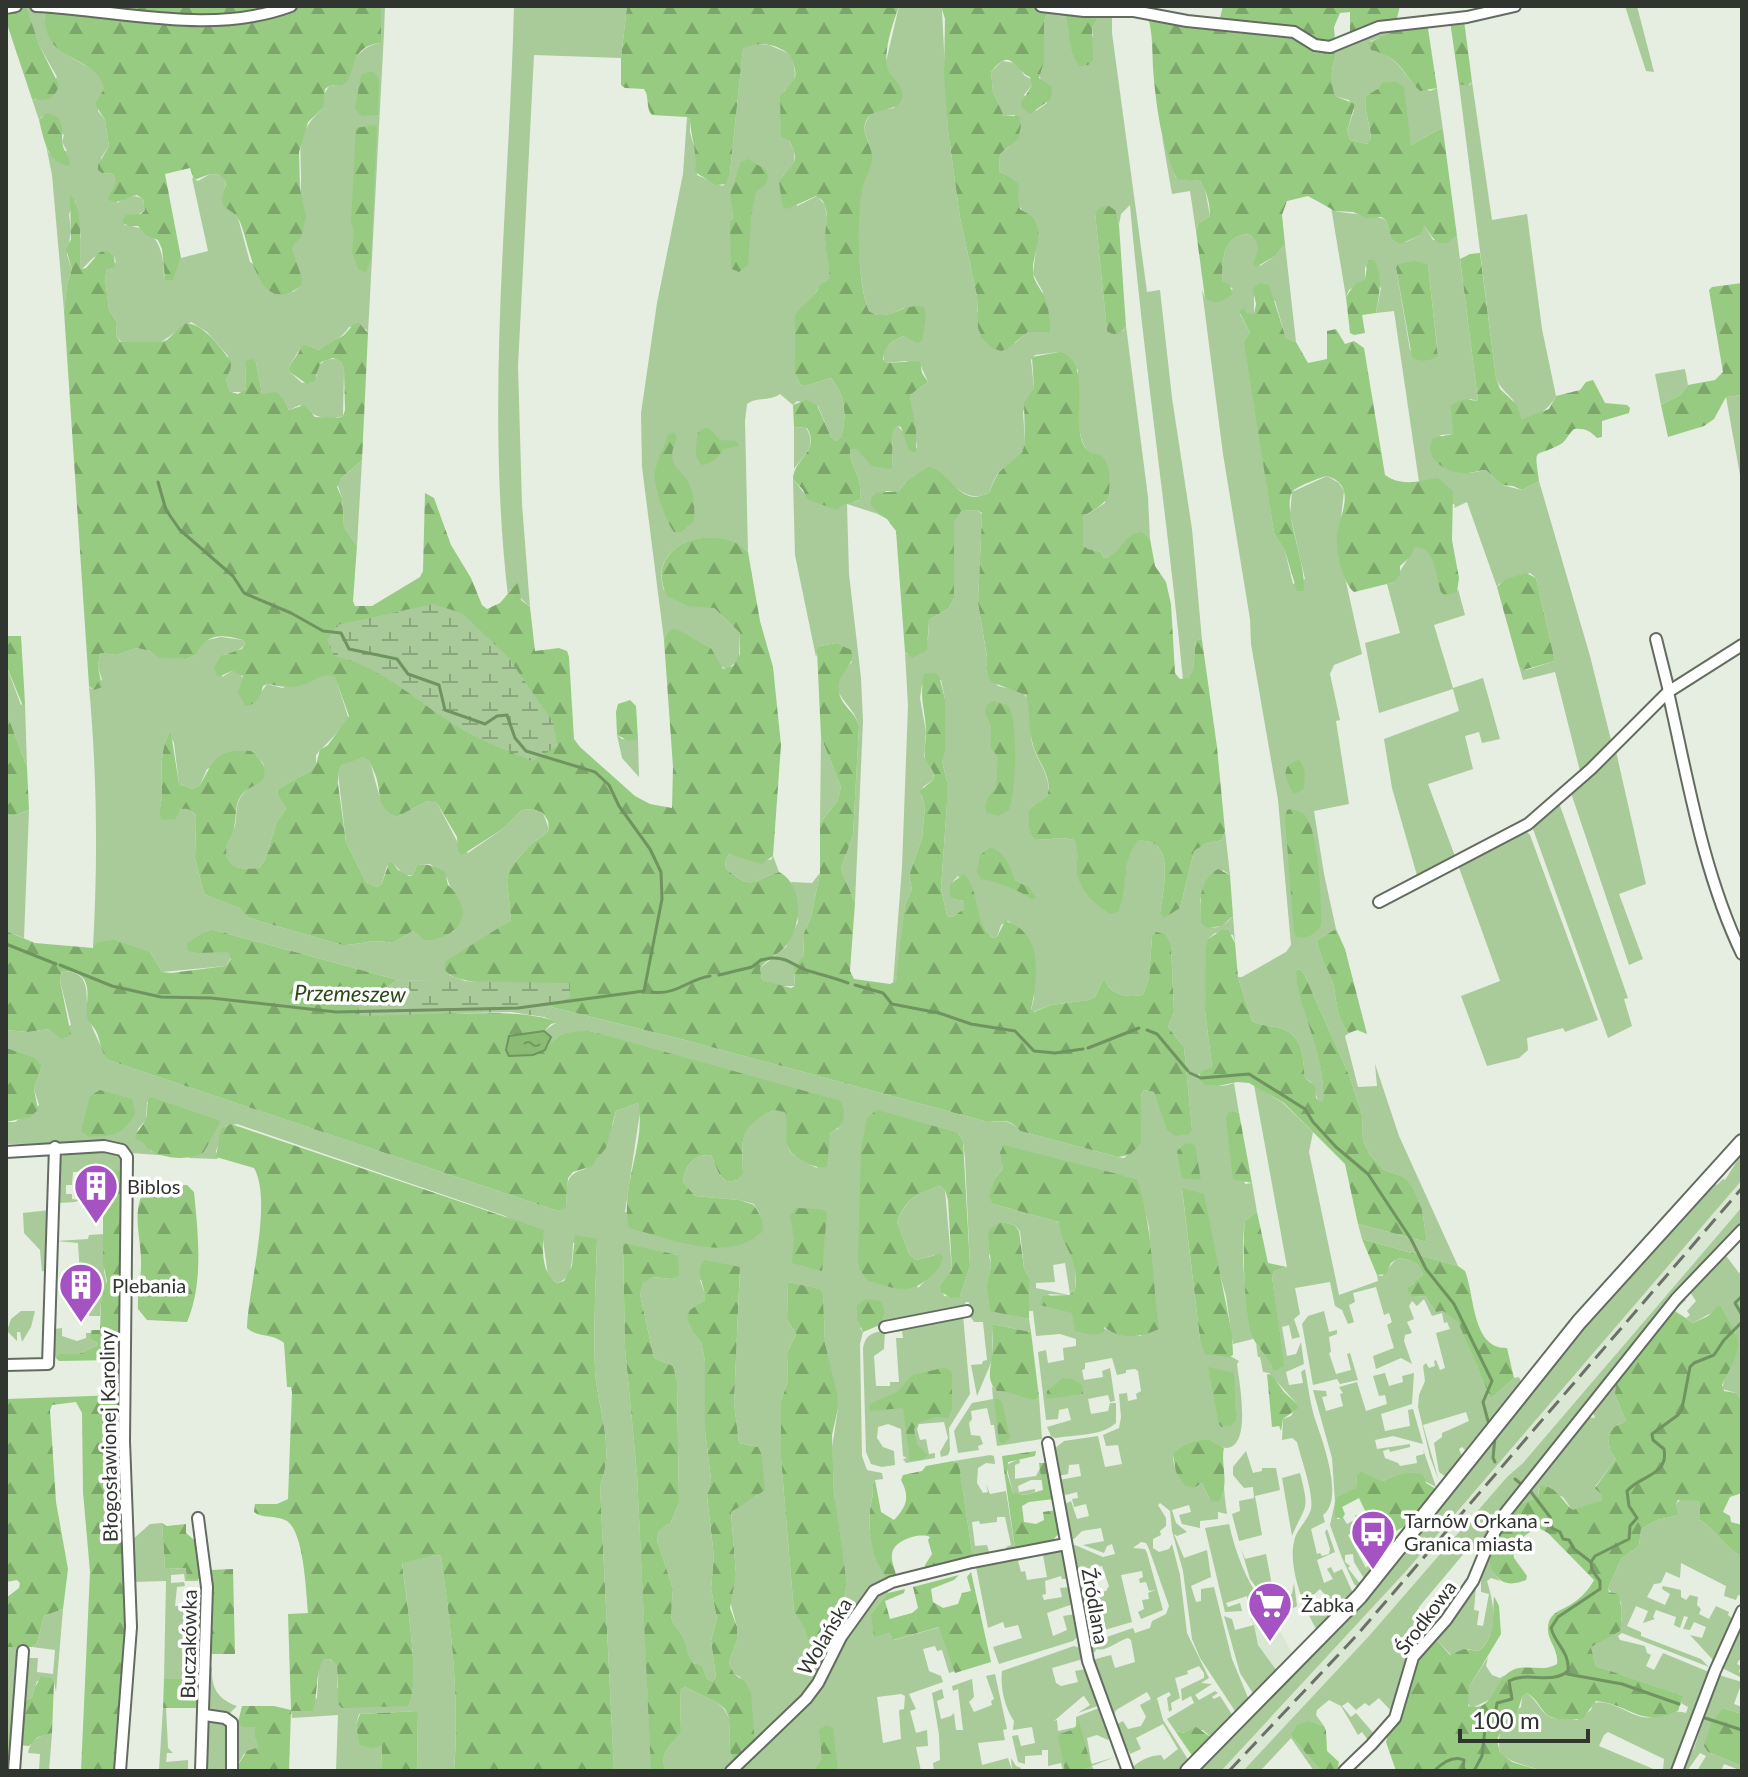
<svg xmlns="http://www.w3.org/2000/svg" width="1748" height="1777" font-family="Lato,sans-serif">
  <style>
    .built { fill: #d9e7d3 }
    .grass { fill: #a8cb99; fill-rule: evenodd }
    .forest { fill: url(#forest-firs) }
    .wetland { fill: url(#wetland-marsh) }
    .water { fill: url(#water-ripples); stroke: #6f945f; stroke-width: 2 }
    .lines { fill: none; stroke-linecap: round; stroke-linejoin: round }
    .stream { stroke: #6f945f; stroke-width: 3 }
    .street-casing { stroke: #646c61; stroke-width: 14 }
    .secondary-casing { stroke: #646c61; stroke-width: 18 }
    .street { stroke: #fff; stroke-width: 10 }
    .secondary { stroke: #fff; stroke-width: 14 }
    .rail { stroke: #6b7169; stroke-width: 3; stroke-dasharray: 16 8; stroke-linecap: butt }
    .labels { text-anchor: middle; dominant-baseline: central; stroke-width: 7; stroke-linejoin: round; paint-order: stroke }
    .poi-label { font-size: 20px; fill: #313530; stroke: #fff; text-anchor: start }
    .street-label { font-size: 20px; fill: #313530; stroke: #fff }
    .water-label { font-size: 22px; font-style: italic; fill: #294a17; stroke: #fff }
  </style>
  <defs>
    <pattern id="forest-firs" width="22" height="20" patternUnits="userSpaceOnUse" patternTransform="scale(2)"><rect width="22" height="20" fill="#97cb81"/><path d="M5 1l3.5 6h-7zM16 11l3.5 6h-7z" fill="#7ca66a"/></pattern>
    <pattern id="wetland-marsh" width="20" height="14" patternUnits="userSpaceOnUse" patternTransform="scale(2)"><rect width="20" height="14" fill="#a8cb99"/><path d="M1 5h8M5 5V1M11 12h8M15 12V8" fill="none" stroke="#89a67d"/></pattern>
    <pattern id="water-ripples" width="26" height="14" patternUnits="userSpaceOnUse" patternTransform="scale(2)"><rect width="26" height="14" fill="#8abd73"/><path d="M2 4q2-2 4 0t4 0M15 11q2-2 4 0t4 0" fill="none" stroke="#719a5f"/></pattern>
  </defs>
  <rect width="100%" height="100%" fill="#e5eee1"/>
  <g class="built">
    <path d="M1742,1180V1207L1523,1463L1507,1477L1369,1636L1243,1771H1221L1407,1570Z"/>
    <path d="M1272,1616L1293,1655L1277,1671L1258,1645L1252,1621Z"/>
  </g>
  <g class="grass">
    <path d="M381,6H385L384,33L368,333L366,329L349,327C343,337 330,345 319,350L307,345L298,352L288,368L290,372L302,383L317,380C314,364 325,356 341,360L344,369L343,416C326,422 313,416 300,405L289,410L284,399L262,394L256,362L245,361L246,388L243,392H231L226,384L228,356L207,332L191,322L161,342H121L116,335L117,322L109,310L105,278L107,269L116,262L114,255L108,251L93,258L82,269L80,265L81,234L75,200L69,214L71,231L67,255L72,269L67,284L64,311L52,175L46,145L49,153L67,151L62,142L64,135L43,116L39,120L32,99L37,100L57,77L40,47L26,7L45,8C39,65 104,58 104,87C104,94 99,104 98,111L105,120L109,146L101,158L102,173L113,174L117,180V203C126,198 133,193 143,199L145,210L124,225C157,228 163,246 164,276L170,281L173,280L181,258L208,251L192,178L198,181L210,174L221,175L226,181L224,191L238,218L250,262L293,292L301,286C302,273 292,263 292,250C291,232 298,212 300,194C305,155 289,139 323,108V96L329,86L340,85C350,67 358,45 381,43Z"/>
    <path d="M514,6H627L621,58L534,55L518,366L522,504L530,607L511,589L508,596C485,400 509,202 514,6Z"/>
    <path d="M899,6H941L942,10L948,130L960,218L977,296V312L1015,343L1028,332H1037L1043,292L1033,274L1038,232C1033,225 1027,217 1022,210C1012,197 1023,185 999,171L1000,154L1009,147L1015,115L1004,116L993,92L991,72L1002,61L1015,63L1025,76L1033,80L1032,85L1024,95L1036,111L1047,103L1046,84L1041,81L1039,73L1044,61V21L1046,16L1052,14L1066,17L1068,22L1093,37L1092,28L1101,13L1112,16V33L1147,292L1160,290L1172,398L1192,529L1202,640L1196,639L1193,669L1189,679L1183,680C1168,521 1144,364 1130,205L1121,214L1119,225L1116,211L1095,212L1107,331H1123L1126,326L1148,497L1150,539L1143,532L1118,553L1104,558L1101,552L1088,549L1083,545V517L1105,503L1101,456C1094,454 1088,453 1085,447C1075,431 1078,389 1078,370L1059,352L1035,355L1031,360L1034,388L1023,412L1025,442L1022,454C1005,466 995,471 990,492C971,503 957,490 944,476L906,482L899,491H886L872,505L878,514L847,504L849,574L861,678L863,721L855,903L841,869L853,835L859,726C852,698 819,694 852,662L836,643L820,646L816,657L795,555L793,479C797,483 803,493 806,495C817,503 848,505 860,500C863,473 850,470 850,449H857L892,469L893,428L898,426L917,448L910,395L928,382L921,366L906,361L885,363C879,348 892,342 903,336L918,342L904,308C891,314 881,319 869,311C858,287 855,213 862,186C864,176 872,168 872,157C872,145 860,132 867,120C872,110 884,109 894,108L886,62Z"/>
    <path d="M1625,6H1637L1654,72L1646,71Z"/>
    <path d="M1405,26L1395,33L1370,41L1374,51C1392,54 1401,68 1411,81C1415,86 1424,88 1430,91L1437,88L1443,130H1438L1411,145L1409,134L1379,88L1366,96C1363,110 1371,126 1371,141L1367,144L1350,140L1347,131L1354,110L1349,100L1334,96C1330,81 1331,70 1336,55L1331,49L1377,31Z"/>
    <path d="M752,43L769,45L790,54C796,70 799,81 784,91L789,140L794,151L795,166L783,176L797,206L817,196L825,205L827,219L825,243L829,258L830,279C805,289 800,349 795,374L801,385L805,386L831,378C846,396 847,416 841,439L836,441L831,437L818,406L797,401L793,405L780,394C769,402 757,396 747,404L745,421L748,552C720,522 647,540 664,590L714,608L740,633L739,660L727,669L720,666L711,648L678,630L667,633L664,640L642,467L641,413L657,303L683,174L687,117L690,120V132L696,154L697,175L722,186L725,184L730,173L743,49Z"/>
    <path d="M1472,82L1492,220L1527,214L1542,329L1556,396C1548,410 1538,417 1522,419C1518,413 1517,406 1513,400C1506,392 1500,388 1496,378L1459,84L1470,85Z"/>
    <path d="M1162,136L1176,178L1200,181L1205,189L1210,216L1198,224L1196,231L1190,191L1172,194Z"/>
    <path d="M1331,207L1335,211C1352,215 1370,213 1386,220L1391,238L1406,242L1421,235L1423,223L1433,240L1450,241L1457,236L1478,401L1470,399L1453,422V434L1440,435L1470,473L1486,470L1502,485L1522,490L1539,481L1590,656L1612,744L1581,775L1555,672L1523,680L1519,666L1526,670L1555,661L1536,578L1530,573L1499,584L1497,587L1467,502L1454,508L1455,505L1419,482L1394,311L1376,313L1381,288L1365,266V279L1349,290L1346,297ZM1428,265L1438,355L1410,350L1396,268Z"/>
    <path d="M1249,234L1258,242L1260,266L1275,256L1285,244L1296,342L1286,338L1275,301L1254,296V314H1240L1250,333L1245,342L1274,533L1285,551L1293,584L1305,579L1290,514L1292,492L1327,476L1339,483L1344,491L1338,546L1362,654L1334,665L1330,674L1340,720L1336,721L1349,804L1314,811L1324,874L1336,929L1317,940C1319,955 1329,968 1333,983C1337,1001 1336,1017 1349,1033L1345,1036L1358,1087L1377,1086L1375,1064L1399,1136L1458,1266L1362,1239L1358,1224L1427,1242L1422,1209L1404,1177L1384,1170L1370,1155L1363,1141L1362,1115L1349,1075L1305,976L1300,969L1297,970C1302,1014 1326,1057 1323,1101L1319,1103L1311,1082L1305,1078C1303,1056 1303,1032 1276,1027C1267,1026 1260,1025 1252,1021L1238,977H1242L1286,952L1291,945L1278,800L1251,644L1250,619L1223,454L1202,290L1205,298L1233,289L1222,280C1223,258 1222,236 1249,234Z"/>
    <path d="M1685,369L1688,385L1680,395L1661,405L1655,374Z"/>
    <path d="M1742,395V486L1726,397Z"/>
    <path d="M794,427L806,428C818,446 804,455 794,469Z"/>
    <path d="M362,460L357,546L344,527L342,498L337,483Z"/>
    <path d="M977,510L982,514L978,603L987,658L986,671L998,686C1008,689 1021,688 1027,698C1034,710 1029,729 1032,743C1037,763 1053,776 1047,798L1029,809L1036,840L1064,838L1074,840L1078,848L1077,873L1126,869L1129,851L1138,841C1177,837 1163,889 1160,913L1180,908L1194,851L1205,844L1222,840L1225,831L1230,875L1223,870L1200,899L1201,922C1212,933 1225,926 1233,916L1235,943L1233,935L1215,933L1208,939L1205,1011L1212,1067L1198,1075V1079C1209,1087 1221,1088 1234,1083L1239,1113L1234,1111L1245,1184L1252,1183L1257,1212L1245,1221C1239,1260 1247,1300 1253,1339L1233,1344L1226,1296L1216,1261L1182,1189L1200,1339L1239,1361L1237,1364C1239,1381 1252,1446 1227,1448C1221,1448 1215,1443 1210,1440L1173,1455C1173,1472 1182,1477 1194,1488L1202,1483L1210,1500L1222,1496L1224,1487C1226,1525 1239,1569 1260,1599L1253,1604L1252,1621L1247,1596L1226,1603L1228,1607L1240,1603L1242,1611L1225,1612L1205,1528L1229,1524L1227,1514L1218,1512V1519L1200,1521V1528L1182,1524L1179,1515L1191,1512L1189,1505L1172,1510L1176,1523L1187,1532L1177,1536L1174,1534L1184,1558L1207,1550L1211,1577L1191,1586L1196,1602L1201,1601V1589L1214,1587L1232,1659L1249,1700L1237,1712L1235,1711L1200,1658L1192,1639L1183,1571L1172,1531L1170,1511L1160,1503L1158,1505L1166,1518V1526L1160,1531L1161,1535L1153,1539V1548L1159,1552L1169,1549L1172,1544L1180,1575L1187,1633L1209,1678L1201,1683L1212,1684L1195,1695L1199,1700L1215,1691L1218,1693L1212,1697L1214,1699L1220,1696L1233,1716L1212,1738L1203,1730L1184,1733L1177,1731L1192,1756L1167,1719L1194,1703L1191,1696L1182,1701L1181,1689L1204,1678V1673L1199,1666L1187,1671L1188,1674L1175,1678L1180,1698L1171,1703L1172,1710L1169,1712L1167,1698L1171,1695L1169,1692L1157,1698L1163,1720L1189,1761L1179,1771H1132L1131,1769C1139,1760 1149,1756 1161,1755L1164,1760L1178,1749L1163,1724L1136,1738L1141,1749L1130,1754L1129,1751H1125L1115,1728L1117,1724L1123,1721L1128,1729L1141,1726L1146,1717L1140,1705L1151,1699L1147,1692L1116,1710L1114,1716L1112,1711H1109L1092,1660L1111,1655L1115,1668L1135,1662L1131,1640L1128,1638C1117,1641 1107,1652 1096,1649L1095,1652H1090L1089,1643L1133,1628L1135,1633L1150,1628L1152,1621L1166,1614L1169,1606L1149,1549L1146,1543L1141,1542L1133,1548L1145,1549L1147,1553L1163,1610L1141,1619L1138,1612L1144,1609L1142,1600L1149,1599L1148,1593L1155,1590L1149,1591L1146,1582L1140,1583L1139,1579L1143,1577L1142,1571L1121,1575L1132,1622L1094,1633L1086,1629L1078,1586L1084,1582L1088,1588H1092L1094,1593L1106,1591L1109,1586L1102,1566L1075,1571L1071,1548L1075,1545L1103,1557L1115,1554L1112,1544L1107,1546L1104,1553L1083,1545L1104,1541L1101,1528L1082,1531L1074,1539L1069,1538L1063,1505L1071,1501L1077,1519L1089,1516L1086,1504L1074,1507L1072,1499L1078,1498L1077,1492L1066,1495L1061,1492L1059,1480L1081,1476L1079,1464L1069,1465L1068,1474L1058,1476L1054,1449L1064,1441L1098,1436L1105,1467L1122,1464L1118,1445L1106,1446L1103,1435L1119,1428L1121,1417L1119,1394L1127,1393L1128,1401L1137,1399L1136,1394L1141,1391L1138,1371L1135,1369L1126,1370V1373L1117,1375L1112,1358L1085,1363V1369L1082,1370L1084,1380L1103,1377L1102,1371L1110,1368L1115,1401L1110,1402L1108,1395L1088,1399L1091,1414L1108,1411L1110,1403H1116V1423C1102,1436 1074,1435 1055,1438L1051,1436L1047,1427L1071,1420L1068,1408L1059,1410L1058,1419L1046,1420L1038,1352L1046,1350L1048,1363L1064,1360L1063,1348L1076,1346V1339L1060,1334L1036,1336L1033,1311H1028L1029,1277L1024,1268L1020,1231L1014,1225L1002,1222L989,1256L991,1264L989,1277L990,1310L1029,1319L1031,1332L992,1324L993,1358L977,1396L971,1365L982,1364L983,1361L987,1360L983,1322H974L970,1316L969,1302H966L963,1307L882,1324L885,1313L860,1328L863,1332L860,1344L862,1456L867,1470L882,1473L883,1479L875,1480L872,1485C874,1495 871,1500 870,1511C866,1534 877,1561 889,1579L843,1630V1604L847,1584L835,1511L832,1448L838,1408L825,1343L823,1294L819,1289L788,1282L787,1319L796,1334L787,1353L788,1381L781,1401V1459L794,1612L804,1626L820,1675L815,1684L755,1745L740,1677L734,1674L729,1662L737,1640V1627L730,1601L736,1574L731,1512L739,1505L758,1495V1447L739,1443L734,1403L740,1268L700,1280L705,1294V1300L698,1305L694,1334L701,1342L705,1361V1430L711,1480L707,1497L714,1557L711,1588L717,1619L711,1641L716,1677L712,1681L707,1679L702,1665L693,1663L687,1655L683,1636L673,1623L671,1616L673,1589L657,1540L659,1531L671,1522L679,1503L677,1381L673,1366L654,1358L640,1294L643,1282L652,1277L672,1279L678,1276V1255L623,1244L625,1348L637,1474L651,1762V1771H614L600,1485C616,1449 597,1406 595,1370C593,1327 596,1282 597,1239L573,1243C572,1258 574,1278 557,1283L548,1276L543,1240L505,1216L237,1124L226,1126L216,1151L218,1159L188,1158L204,1152L220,1121L147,1102L146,1120L138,1129L137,1140L144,1141L151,1151L172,1156L130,1153L110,1143L6,1144V1122H15L39,1105L34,1089L42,1066L6,1048V1030L28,1032L49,1029L54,1032L71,1025L60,981L62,971C92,971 85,993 88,1013C90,1027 102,1047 108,1060L558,1211L566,1206C569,1186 562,1175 585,1169L613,1124L616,1111L638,1103L640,1112L625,1212L761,1217L754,1204L739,1200L695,1196L683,1182C685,1166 693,1154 711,1155L719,1174L727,1182L738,1180L743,1172C742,1137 738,1127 774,1110L785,1111C795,1148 771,1146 817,1168L830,1133L839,1128L659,1052L590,1031L556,1038L548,1046L551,1037L544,1031L557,1022L544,1017L551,1007L685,1040L988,1122C1001,1121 1011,1119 1020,1131L1118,1157L1124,1158L1141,1144V1095L1144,1090L1154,1092L1192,1129L1184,1047L1168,1027L1174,1012L1171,945L1152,937L1149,978L1143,995C1128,998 1109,995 1104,978L1095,997L1089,1000L1051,1005L1033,1012L1031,1010L1034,998L1022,931L1008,921L1001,925L997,937L993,938C971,918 984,895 958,876C949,885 948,887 953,899L964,901V909L952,917L947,916L941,888L947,803V782L942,761L945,699L941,680L922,685L920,698L926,732L924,756L933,769L934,779L923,787L921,795L925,806L922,838L909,876L912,889L905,904L899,966L896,981L893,984L902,867L908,706L905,652L908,655L928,640L929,620L949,608L954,598V522L960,511ZM864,1132L958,1133L963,1141L965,1159L970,1266L960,1297L944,1296L941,1286L952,1270L945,1190L940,1186C914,1195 909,1196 897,1222L909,1254L916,1260L935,1255L926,1280L918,1288ZM1001,1148L1137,1179L1149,1227L1152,1274L1141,1336C1110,1338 1072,1313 1048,1294L1069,1295L1036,1288V1283L1055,1282L1053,1265L1065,1263L1070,1294L1075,1290L1076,1265L1059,1222L993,1204L996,1177L1003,1169Z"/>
    <path d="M1419,545L1426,548L1457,592L1458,589L1465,615L1434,625L1453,688L1483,678L1500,739L1482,743L1479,732L1465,736L1473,769L1428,784L1456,859L1418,879L1392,788L1384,739L1459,711L1453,689L1379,713L1365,643L1400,633L1387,584L1395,582C1400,568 1409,559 1415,546Z"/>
    <path d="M221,637L243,640L245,645L235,653L225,654L222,677L232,671L239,672L244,680L240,685L262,691L267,684L282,688L329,674L335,676L349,720L316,755V764L310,771L278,789L277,794L286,809L277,821L265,860L259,868C242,870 221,868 227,844C229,838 233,832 235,826C237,815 235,805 242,795C248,787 257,780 265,773L263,763L256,755L207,769L200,785L193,789L179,784L174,743L169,733C159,754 162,772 162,794C162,804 157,811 163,820L184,808L190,810L196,816L195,858L204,894L241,908L249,918L342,945C361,945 372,938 392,943L413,931L427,941L454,931L451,889L447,878L430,864L417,865L413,875H404L393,863L387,866L382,883L377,887L366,882L346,842L338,773L342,765L352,759L363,757L369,759C376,778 378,809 397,817L427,801L437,803L459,845L468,853L504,828L522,810L533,809L543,813L549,829L546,834L531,844L509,869L507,880L511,920L479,941L449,975L468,982L398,980L214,930L232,956L226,966L162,972L150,952L93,948C98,857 97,776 89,686L91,689L102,680L98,667L100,653L117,655L137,648L150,651L159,657L186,659L196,655L203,641Z"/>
    <path d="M6,665L21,705L25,703L27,767L6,711Z"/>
    <path d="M617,735L622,739H638L639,777L622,758Z"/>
    <path d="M821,737L841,787L837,802L820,823Z"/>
    <path d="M1615,747L1646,884L1619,894L1643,959L1629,965L1570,790Z"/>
    <path d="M1558,800L1628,998L1624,999L1632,1026L1608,1038L1533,829L1532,825Z"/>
    <path d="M29,810L24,938L6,931V814L13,816Z"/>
    <path d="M1525,830L1530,835L1598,1020L1565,1032L1563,1028L1527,1038L1528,1050L1519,1058L1487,1066L1461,996L1500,981L1457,862Z"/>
    <path d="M729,854L771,860L773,856L779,872C752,880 755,892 726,869L725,861Z"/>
    <path d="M820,873L811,917L803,935L804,957L794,975L795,986H781L762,980L760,968L786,947L798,922L791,882L812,883Z"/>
    <path d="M1254,1085L1283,1103L1313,1132L1309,1152L1339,1295L1378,1281L1377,1275L1382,1276L1397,1258C1410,1260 1420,1261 1423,1274L1421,1279L1412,1284V1297L1425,1296L1436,1312L1443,1311L1458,1321L1491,1399L1514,1378L1519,1377L1521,1382L1465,1450L1462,1447L1459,1449L1462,1456L1446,1477L1439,1472L1434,1443L1442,1437V1433L1469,1421L1466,1412L1423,1425L1439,1481L1430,1457L1418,1407L1419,1395L1425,1381L1423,1366L1426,1363L1429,1368L1435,1366L1434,1361L1436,1360L1440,1370L1445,1368L1436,1333L1450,1329L1447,1322L1444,1323L1442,1313L1432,1316L1424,1299L1417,1306L1412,1301L1409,1306L1414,1319L1407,1322L1412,1333L1405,1335L1404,1341L1412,1364L1401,1358L1376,1369L1373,1356L1394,1348L1387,1325L1392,1322L1389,1313L1384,1315L1376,1287L1353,1293L1355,1302L1349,1305L1354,1322L1348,1324L1342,1310L1335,1306L1330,1282L1295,1288L1300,1314L1294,1319L1300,1337L1292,1339L1289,1325L1282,1327L1287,1356L1296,1354L1301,1342L1304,1364L1286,1372L1289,1385L1303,1383L1301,1372L1305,1369C1308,1385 1310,1403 1315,1419C1322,1440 1345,1499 1323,1515L1325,1522L1311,1529L1317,1554L1320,1553L1322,1556L1329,1554L1330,1549L1325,1532L1327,1529L1335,1552L1317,1560L1324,1583L1333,1579L1327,1569L1331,1567L1334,1573L1342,1569L1353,1593L1338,1609L1320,1589L1307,1601L1316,1607L1321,1602L1334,1613L1317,1630C1304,1609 1288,1567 1294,1542C1296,1529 1308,1521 1311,1509C1314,1493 1301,1459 1297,1442L1292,1438L1282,1440L1283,1419L1291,1416L1297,1404L1269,1373L1263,1372L1260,1357H1258L1256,1344L1273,1364L1283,1366L1272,1276L1275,1271L1287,1267Z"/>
    <path d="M97,1150L119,1155L124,1170L73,1172L72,1185H66V1194H72V1199L80,1200L75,1202L58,1203L60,1157L74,1151Z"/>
    <path d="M1742,1153V1180L1407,1570L1221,1771H1194L1375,1589L1379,1579L1421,1531L1540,1376L1694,1202L1715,1184L1717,1185L1723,1179L1725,1180Z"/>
    <path d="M1742,1207V1226L1666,1308L1479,1555L1475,1550L1466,1551L1419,1607L1414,1622L1426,1638L1393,1713L1379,1698L1369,1706L1365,1703L1356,1710L1348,1702L1342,1706L1351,1717L1356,1713L1376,1736L1370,1743L1362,1732L1358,1735L1341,1706L1329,1700L1317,1710L1316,1715L1324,1726L1310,1721L1291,1736L1321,1771H1314L1291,1738L1263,1768L1258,1771H1243L1369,1636L1507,1477L1523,1463Z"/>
    <path d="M50,1210L48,1272L42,1271L40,1250L24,1233L23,1213Z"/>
    <path d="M104,1234V1271L107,1285L101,1302L100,1316H90L82,1310L78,1243L56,1241L88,1239L89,1235Z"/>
    <path d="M1724,1253L1739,1273L1742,1271V1400L1736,1393L1722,1389L1736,1333L1727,1321L1722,1307L1693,1323L1674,1310L1683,1297L1686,1300L1675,1310L1685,1319L1690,1315L1687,1311L1696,1301L1690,1292Z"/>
    <path d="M21,1311H35L31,1327L22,1342L20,1332H17V1341L7,1331L11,1319Z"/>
    <path d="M1324,1311L1329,1332L1337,1330V1334L1329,1337L1331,1352L1329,1353L1336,1374L1351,1370L1347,1354L1350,1353L1358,1380L1340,1384L1337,1379L1313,1385L1302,1324L1308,1316Z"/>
    <path d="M963,1315L970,1394L949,1428L950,1450L948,1455L941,1457L940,1452L948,1438L944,1422L919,1424L917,1429L920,1440L926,1439L929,1454L935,1453V1458L906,1463L903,1459L907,1458L903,1456L901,1429L888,1424L878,1427L877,1438L883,1447L894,1451L895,1465L882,1467L871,1464L866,1452L863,1349C865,1335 872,1332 885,1331L884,1349L874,1356L876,1386H890V1382H899L896,1338H903L902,1331L895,1332L905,1326Z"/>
    <path d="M62,1328V1336L77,1341L86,1338V1333H92L90,1339L98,1343V1345L79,1354L56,1358L53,1353L54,1329Z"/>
    <path d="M1632,1359L1615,1395L1626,1421L1614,1427L1608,1437L1610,1451L1616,1459L1595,1487L1602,1495V1500L1573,1511L1563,1497L1539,1488L1538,1496L1524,1504L1497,1534L1514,1507L1587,1417L1595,1418L1592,1410Z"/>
    <path d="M1385,1373L1389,1386L1403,1382L1402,1376L1414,1373L1412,1404L1381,1414L1385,1431L1410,1426L1408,1410L1413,1409L1423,1444L1393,1436L1375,1440L1377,1449L1410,1444V1447L1390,1452L1389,1449L1383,1451L1385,1458L1398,1463L1400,1466L1417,1463L1416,1456L1424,1454L1423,1449L1436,1487C1415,1476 1406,1471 1383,1481L1365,1474L1357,1475L1356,1489L1338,1496L1337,1519H1340L1342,1516L1347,1524L1356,1519L1355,1515L1364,1518L1357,1527L1358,1529L1348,1535L1366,1568L1373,1560L1368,1545L1364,1546L1361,1542L1373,1536L1369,1525L1386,1551L1365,1580L1354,1562L1353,1554L1345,1555V1562L1350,1566L1348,1568L1361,1585L1358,1587L1354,1584L1342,1558L1330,1525L1335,1502L1332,1458L1313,1390L1326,1391L1327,1396L1322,1397L1326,1411L1343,1406L1340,1394L1343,1393L1339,1387L1357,1382L1366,1411L1387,1404L1385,1395L1379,1396L1373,1376Z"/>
    <path d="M992,1386L997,1391H1012L1036,1400L1039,1397L1042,1439L997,1446L994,1425H991L987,1408L971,1411L972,1419L969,1423L971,1435L980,1436L983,1444L978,1446L979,1450L958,1453L954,1431L972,1403L993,1399Z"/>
    <path d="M1246,1451L1253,1473L1262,1471V1468H1276L1280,1490L1255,1496L1262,1535L1239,1541L1232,1514L1240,1511L1239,1501L1254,1498L1253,1487L1244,1488L1233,1475V1467Z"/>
    <path d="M990,1455L994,1456L995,1464L986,1463L978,1468L977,1483L983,1493L988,1492L986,1484L990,1494L1006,1491L1015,1548L1008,1550L1006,1547L1011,1545L1005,1517H997V1522L980,1524L979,1521L972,1522L975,1546L987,1545L990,1555L973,1559L959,1465L954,1461Z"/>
    <path d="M1019,1459L1020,1463L1015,1465V1479L1036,1476L1040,1468L1043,1480H1031L1018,1486L1019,1492L1035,1489V1492L1025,1495L1013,1493L1006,1465Z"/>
    <path d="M1300,1473C1310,1513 1306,1502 1292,1536L1282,1478Z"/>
    <path d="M1681,1499L1700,1501V1520C1717,1530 1724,1548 1742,1556V1596L1738,1595L1736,1600L1724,1596L1726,1586L1681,1563L1680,1578L1666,1572L1661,1583L1654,1584L1647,1597L1665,1605L1670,1594L1662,1589L1663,1586L1681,1590V1597L1686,1600L1690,1595L1698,1597L1697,1605L1701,1609L1699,1614L1709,1619L1716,1606L1729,1612L1728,1615L1734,1620L1717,1659L1713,1660L1690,1635L1702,1638L1706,1627L1694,1622L1690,1630L1683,1629L1688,1617L1684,1616L1680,1628L1674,1625L1676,1617L1656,1610L1653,1617L1655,1619L1643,1623L1648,1611L1636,1606L1627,1626L1641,1632V1636L1701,1659L1709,1667L1622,1633L1618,1636L1620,1640L1645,1646L1647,1653L1651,1655L1646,1666L1654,1670L1663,1653L1709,1672L1679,1759L1673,1763L1675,1767L1673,1771H1663L1664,1759L1608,1732L1604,1735L1599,1746L1658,1771H1542L1512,1761L1500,1754C1496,1733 1503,1718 1521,1707L1522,1697L1527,1693C1536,1699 1541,1713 1550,1717C1557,1720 1569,1719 1577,1720L1591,1710L1593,1703C1611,1699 1625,1713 1642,1717C1657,1720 1672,1708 1686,1713L1688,1707L1681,1703L1682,1696L1596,1666L1591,1647L1622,1621L1621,1602L1608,1589L1621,1559L1639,1546L1641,1529L1657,1520L1679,1515L1676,1504Z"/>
    <path d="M162,1523L165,1569L187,1568L188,1579H198V1581H185L184,1574L171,1575V1583L184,1582L185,1586L177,1587L175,1606H194L197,1593L203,1594L202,1679H164L166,1581L132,1582V1540L150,1524Z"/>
    <path d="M1241,1548L1245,1559L1266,1554L1275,1601L1292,1594L1294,1583L1297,1606L1283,1614H1276L1250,1579Z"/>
    <path d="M1491,1548L1493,1572L1500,1581L1491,1578L1487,1581C1494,1604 1500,1632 1479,1651L1467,1649L1451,1655L1435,1638L1476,1587L1474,1610L1479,1611L1477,1625L1483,1626L1489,1594L1481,1592V1573Z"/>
    <path d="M1059,1549L1064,1554L1069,1579H1062L1061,1576L1045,1581L1046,1594L1042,1595L1044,1600L1062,1597L1060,1588L1070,1587L1073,1604L1047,1613L1053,1636L1067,1630L1063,1616L1075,1614L1078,1637L1073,1641L999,1664L993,1647L1022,1638L1018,1625L1005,1628L1003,1622L988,1628L976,1567L1031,1553L1032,1557L1018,1561L1021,1572L1025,1571L1027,1580L1047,1577L1043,1555L1047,1554L1046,1550Z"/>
    <path d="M436,1555L441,1556C451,1627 460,1699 454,1771H417L418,1711L359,1714L356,1725L359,1744H382L381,1771H336L338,1715L292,1718L291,1710L317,1698L319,1665L323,1660L329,1659L337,1664V1688L386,1706H408C422,1682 405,1593 402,1562Z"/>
    <path d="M886,1587L888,1593L871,1614L891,1632L894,1640L940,1627L955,1671L949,1673L942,1650L937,1651L935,1646L923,1649L929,1671L941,1676L943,1682L909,1694L916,1709L910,1711L916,1733L927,1730L928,1746L916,1747L921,1771H735L796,1712L865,1605ZM901,1694L905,1696L904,1709L899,1710L901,1739L883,1743L877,1697Z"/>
    <path d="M63,1609L56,1692L54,1682L37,1681L32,1697L22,1703L26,1658H38L37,1672L53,1674L55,1650L32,1647L37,1643L44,1616Z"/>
    <path d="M1224,1616L1232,1619L1235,1630L1254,1625L1258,1645L1277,1671L1254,1695L1240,1673Z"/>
    <path d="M1742,1624V1660H1739L1737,1664L1741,1666L1739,1671L1742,1678L1722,1668Z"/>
    <path d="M20,1646L16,1649L19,1660L12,1771H6V1647Z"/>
    <path d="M1074,1646L1080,1648L1083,1659L1052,1668L1056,1683L1061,1686L1078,1682L1075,1671L1086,1669L1098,1706L1078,1713L1090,1705L1084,1696L1082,1697L1054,1721L1057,1720L1058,1731L1076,1727V1717L1099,1708L1111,1736L1108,1740L1097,1735L1087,1738L1091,1761L1092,1764L1115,1757L1092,1766L1094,1771H1063L1061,1763L1048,1766V1750H1042V1755L1025,1756V1764L1018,1762L1012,1736L1018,1735L1021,1746L1035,1743L1032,1727L1013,1730L1014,1721C1005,1708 1000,1688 1002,1671Z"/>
    <path d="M1488,1657L1486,1666L1492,1675L1500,1678L1505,1675L1493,1698L1472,1708L1467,1703L1469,1687Z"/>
    <path d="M212,1667C211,1687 217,1699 237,1706L229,1714L215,1712L208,1706L207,1669Z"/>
    <path d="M995,1674L1007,1729L1003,1730L1005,1740L978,1743L982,1765L1008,1758L1012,1770L1011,1758L1016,1766L1021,1768L1019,1771H934L933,1763L940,1760L939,1735L932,1693L942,1689L944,1698L937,1701L941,1719L951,1716L954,1713L956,1730H963L958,1689L953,1691L952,1686L972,1679L974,1697L969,1702L974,1712L992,1705L991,1701L994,1699L986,1676Z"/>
    <path d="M1719,1675L1742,1682L1734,1704L1742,1707V1714L1723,1708L1708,1752L1742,1766V1771L1724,1764L1721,1771H1697L1706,1756L1700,1753L1687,1771H1682L1694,1748Z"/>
    <path d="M685,1687L718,1703L724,1709L729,1718L730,1751L734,1765L727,1771H665C660,1751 669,1747 681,1733L680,1690Z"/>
    <path d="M163,1708H166L168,1748L173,1753H167L166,1762L188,1760V1769H195L196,1766L199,1767V1771H121L159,1770Z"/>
    <path d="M237,1718L238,1722L255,1727V1738L260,1747L244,1754L234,1771Z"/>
    <path d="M213,1721L230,1725L228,1771H203L206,1723Z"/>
    <path d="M52,1733L49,1771H39L40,1754L28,1753C30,1740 40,1735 52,1733Z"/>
  </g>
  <g class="forest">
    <path d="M26,6L40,47L59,85C55,99 46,102 32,99L6,21V9Z"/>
    <path d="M68,6H284L248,16L159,15Z"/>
    <path d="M299,6H381V43C347,45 356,80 343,85C338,86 334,85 329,86L325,89L323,108L308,122L299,152L300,189L306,217L301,237L293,245L292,250L302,278L301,286C254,321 250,237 238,218C233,210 223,210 222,199C222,193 226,187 226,181L220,175L210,174L194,180L190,168L165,174L181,258L173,281L165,280L162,249L158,240L146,235L138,226H128L122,222L126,215L141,214L145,210L143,199L137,195C126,197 118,206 108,199C110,188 121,186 113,174L102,173L98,170V165L109,146L105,120L95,104L104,89C97,51 39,67 45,8L115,17L270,16Z"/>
    <path d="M627,6H899C893,23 884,48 887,66C889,78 905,84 902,98C898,113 876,106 867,119C860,130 870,143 872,154C874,167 864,177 862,189C857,219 857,284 869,311C888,324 904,301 924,307L926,316L922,341L918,343L903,336C891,342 885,345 883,359L886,363L920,361L922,373L928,382L910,395L916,432V452L909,451L901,427L898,426L893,429L892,469L872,466L857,449H850C850,470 863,473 860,500L842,505L837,510L807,499L803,490L793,479C794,458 821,451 807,428L794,427L793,405L806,400L817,405L831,437L836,441L841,438C847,416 846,396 831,378L805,386L801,385L795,374V316C801,304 815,299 820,285L829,279C831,265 825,253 825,239C825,228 829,217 825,206C823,200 822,200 816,196L787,209L783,207L779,183C790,163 803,167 789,140L781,137L780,96C796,78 800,79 790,55C777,44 757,40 743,49L730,173L726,184L716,185L695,172C698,155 691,138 690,120L687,117L652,115C645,107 650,97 644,89L625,88L621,85V58Z"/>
    <path d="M941,6H1022L1101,13L1092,28L1093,60L1088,65L1080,66C1068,54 1071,33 1066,17L1052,14L1046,16L1044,21V61L1039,78L1052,87L1051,99L1030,114L1022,108L1021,103L1032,85L1030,77C1013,70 1012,45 991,72L993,92L1004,116H1019L1021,126L1018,139L1000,154L999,171C1030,190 1013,179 1020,209C1026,213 1032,215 1035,221C1044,237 1032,255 1033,271C1033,281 1039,286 1043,294C1049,305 1050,321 1050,332H1028L1007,349L1001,351L992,348L982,338L978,328L977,296L960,218L948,130L944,75L945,19Z"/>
    <path d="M1223,6H1400L1396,22L1356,35L1350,33V12L1340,13L1334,27L1335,42L1330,44L1219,22Z"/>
    <path d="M1148,18C1183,22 1319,28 1336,55C1331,70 1330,81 1335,96L1355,104L1347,131L1350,140L1367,144L1371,140C1371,125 1363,110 1366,96L1379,88L1383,82H1397L1404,87L1411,145L1438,130H1443L1457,236C1438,252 1434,239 1424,225L1421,235L1400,244L1391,238L1386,220L1381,217L1367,218L1353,212L1335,211L1308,196L1287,201L1282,215L1285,244L1275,256L1256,267L1253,263C1259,250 1261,244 1249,234C1222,236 1223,258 1222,280L1230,285L1232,294C1224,302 1214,305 1205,298L1196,231L1198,224L1210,216C1210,204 1207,191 1200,181L1177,179C1161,146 1156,105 1153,68C1152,52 1153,33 1148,18Z"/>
    <path d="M1464,20L1472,82L1467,86L1459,84L1450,21Z"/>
    <path d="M1427,22L1437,88L1420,91C1401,72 1402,58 1371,50L1368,43L1405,26Z"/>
    <path d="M368,72H374L379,80L378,115L362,116L355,109L361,75Z"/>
    <path d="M47,113L58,117C66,133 60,135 63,146C65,154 70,156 70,166C47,164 44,139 39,120Z"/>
    <path d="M374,125L377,127L371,259L366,272L358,269L352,252L354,232L351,223L356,128Z"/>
    <path d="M748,159L766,170L768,178L765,185L756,192L751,217L748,265L739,272L732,269L731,263L730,222L734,218L730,195L741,162Z"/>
    <path d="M70,195C83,204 81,248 80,265L82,269L86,268L100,252L108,251L114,255L115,267L107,269L105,278L109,310L117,322L116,335L120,342H161L167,340L184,324C201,320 222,349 231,362C232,376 220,375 231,392L238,394L246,389L245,361L253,359L256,362L262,394L276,392L284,399L289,410L304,405L315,417L338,418L343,416L345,410L344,369L341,361L333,358L321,362L316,375L317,380L307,384L290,372L288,368L303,346L307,345L319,350L344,335L354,324L359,323L368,333L362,460L341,479L337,487L342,498L344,527L357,546L353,601L355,606H372L420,577L423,571L425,493L434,498L451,545L471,578L482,605L487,609L500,603L518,582L521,600L530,607L535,651L559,648L567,651L569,657L574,739L580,747L635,796L650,804L672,808L673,767L664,640L667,633L673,629L679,630L711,648L723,669L733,666L740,654V633L714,608L688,606L667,596C641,543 718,520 748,552L760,621L773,667L781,745L773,856L761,864L729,854L725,861L726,869C755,892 752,880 779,872C804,884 802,929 785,947C778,955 767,959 760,968L762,980L791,988L795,986L794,967L804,956L803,935L811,917L820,873V823L837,802L841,787L821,737L817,650L820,646L836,643L851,650C857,667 835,672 839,692C841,706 855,711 859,726L853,835L841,869L855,903L850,971L854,979L890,984L896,981L905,904L912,889L909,876L922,838L925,806L920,791L934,779C935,768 927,767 925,757C923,750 927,739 926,731C925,707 919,700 924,674L935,673L939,676L945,699V751L942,761L947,782V803L941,888L947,916L952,917L964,909V901L953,899L950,895V884L964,874C981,892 973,921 993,938L997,937L1005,921C1044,932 1038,979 1031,1009L1034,1012L1051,1005L1089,1000L1095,997L1104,978C1109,995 1127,998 1143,995L1149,978L1152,937L1156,932L1165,934L1171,945L1174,1012L1168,1027L1184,1047L1192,1129L1189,1134L1175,1136L1167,1130L1154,1092L1144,1090L1141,1095V1144L1129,1155L1118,1157L1020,1131C1011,1118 1001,1121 988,1122L685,1040L551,1007L569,983C546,984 463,988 448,973C443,969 445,967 446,961L511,920L507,880L509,869L531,844L546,834L549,829L548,821L543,813L533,809L522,810L504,828L462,855L458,851L457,837L437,803L427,801L397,817C379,809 381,800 378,785C377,776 372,768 369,760L363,757L342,765L338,773V784L346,842L366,882L377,887L382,883L389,863H393L398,870L409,876L413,875L417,865C428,863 435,867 445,872L448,885C475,911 463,936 426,941L413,931L392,943C372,938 361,945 342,945L249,918L240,908L204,894L195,858L196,816C191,810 187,807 180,810L175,819L162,820C157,811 162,804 162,794C162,772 159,754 169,733H171L179,784L193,789L200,785C215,759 216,749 251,751C258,756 268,767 264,777C261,785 250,786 244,792C234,802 237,815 234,828C233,834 229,839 227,845C222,868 242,870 259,868L265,860L277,821L286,809L277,794L278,789L310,771L316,764L320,750L328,745L349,716L335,677C321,672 315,682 302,685C289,689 280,686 267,684L263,686C260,697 257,705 245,706L238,692L243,676L232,671L218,677L214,667L221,656L242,649L245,644L243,640C220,634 207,633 196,655L186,659L159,658L150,651L137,648L117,655L100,653L98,667L102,687L94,690L89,686L64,311L67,284L72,269L66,249L71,239Z"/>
    <path d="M1109,206L1116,211L1119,225L1126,326C1122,333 1114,337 1107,331L1095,212L1102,207Z"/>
    <path d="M1480,253L1496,378L1500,389L1516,404L1522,419L1549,409L1556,396L1580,390L1586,382L1593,380L1605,403L1627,405L1630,408L1629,413L1602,421V437L1597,438C1590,431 1585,428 1574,429C1568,434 1567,440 1561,444C1534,459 1534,444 1539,481L1522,490L1513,486L1502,485L1486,470C1479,470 1474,473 1467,473C1447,474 1422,459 1433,438L1453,434L1451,405L1464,399L1478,401L1460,259L1470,254Z"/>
    <path d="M1368,260H1374C1384,276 1379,296 1376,313L1362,315L1365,333L1354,335L1350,333L1346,297L1354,285L1365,279Z"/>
    <path d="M1415,261L1428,265L1438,356C1429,361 1422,363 1412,357L1396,268L1398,264Z"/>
    <path d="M1259,283L1269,285L1286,338L1296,342L1308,363L1327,359V331L1336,329L1345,344L1354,341L1364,348L1385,475C1402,487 1420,481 1438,478L1453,491L1452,540L1459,578L1457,592L1445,596L1441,592C1436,576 1435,546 1415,547L1410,557L1400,566V574L1395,582L1354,592C1343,583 1336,553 1337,538C1337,518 1360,486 1327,476C1321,477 1296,487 1293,491C1280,507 1309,568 1303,591H1297L1285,551L1274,533L1244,342L1250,333L1239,311L1244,308L1247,314H1254L1256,304L1253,289Z"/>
    <path d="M1742,283V395L1726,397L1714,419L1704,426L1668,437L1661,405L1680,395L1688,385L1715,380L1723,372L1709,290L1712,287Z"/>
    <path d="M1059,352C1088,358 1077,403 1079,424C1080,434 1081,447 1090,452C1094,454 1098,454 1102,456C1110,463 1110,483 1109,492C1108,504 1092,510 1083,517V545L1088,549L1101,552L1104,558C1123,554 1122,533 1143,532L1150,539L1155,566L1166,582L1171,604L1175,673L1180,679L1189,678L1193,669L1196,639L1202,640L1217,747L1225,831L1222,840L1205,844L1194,851L1180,908L1164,918L1160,913C1163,889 1177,837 1138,841C1120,862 1129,888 1118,912L1111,914C1096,906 1080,891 1077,873C1076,861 1080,852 1074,840L1064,838L1036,840C1027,833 1029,820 1029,809L1047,797C1054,775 1036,762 1032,741C1028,726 1031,711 1026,695L991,682L986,670L987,657L978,603L982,513L977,510L961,511L954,522V598L949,608L929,620L927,650L912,658L905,652L896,531L887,519L878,514L871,505V499L876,493L899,491L906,482L928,467C953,471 958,510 990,492C996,471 1005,466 1022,453L1025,442L1024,403L1034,388L1032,357Z"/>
    <path d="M705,428H709L720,440L736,441L739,446L724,449C718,457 712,464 702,465C692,456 697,444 698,432Z"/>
    <path d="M674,432L677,437C675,443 672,450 672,456C672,466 680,470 685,477C694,489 695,507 694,521L681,532H674C666,521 653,486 655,472C657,460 664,447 668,435Z"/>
    <path d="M1526,573L1536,578L1555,661L1523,670L1519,666L1497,587L1506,579Z"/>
    <path d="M6,636H21L25,703L23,706L6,665Z"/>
    <path d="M630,700L636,706L638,739L629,741L617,735L616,712L618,704Z"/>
    <path d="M993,701L1009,706C1018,727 1016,789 1009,810L998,816L986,812C984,802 989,795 996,788L998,757L991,748V726L985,712L987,705Z"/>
    <path d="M6,711L27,767L29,810L13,816L6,814Z"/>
    <path d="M1299,760C1307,769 1305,779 1303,790L1294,794C1286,781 1278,766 1299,760Z"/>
    <path d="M1291,809C1297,811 1304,812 1307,818C1318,834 1322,904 1321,925C1316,934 1308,939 1297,937L1294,931L1285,818L1287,810Z"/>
    <path d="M990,848C1006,851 1010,868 1015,881L1029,887L1036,898L1032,899C1015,888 999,883 981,879L977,872L980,855Z"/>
    <path d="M1218,869L1230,875L1233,916L1222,926L1207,928L1201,923C1200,902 1198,881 1218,869Z"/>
    <path d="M1336,929L1345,949L1367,1034L1357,1030L1349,1033C1336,1018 1337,1001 1333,983C1328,968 1319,955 1317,940Z"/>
    <path d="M214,930L398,980L358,1005C388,1007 417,1012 446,1013C485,1015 521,1009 558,1022L551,1024L544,1031L509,1036L545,1050C556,1033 571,1031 590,1031L841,1101C847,1116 844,1126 830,1133L827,1167C816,1168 810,1165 801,1160C777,1146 791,1133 785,1112L774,1110C738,1127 742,1138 743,1173L738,1180L727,1182L719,1174L711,1155C693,1154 685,1166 683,1182L695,1196L739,1200L754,1205L761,1217L763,1231C728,1265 670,1238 629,1228C619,1186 647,1144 638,1103L616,1111L606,1148L596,1160L592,1166L573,1172L568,1178L566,1207L558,1211L108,1060C100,1051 101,1041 96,1031C94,1027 90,1024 88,1020C82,1005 101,971 62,971L60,981L71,1035L61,1039L49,1029L28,1032L6,1030V931L35,943L93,948L97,942L114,940L150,952L162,972L171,973L226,966L231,959L228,952L198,953L188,951L187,943L203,933Z"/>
    <path d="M1222,930H1228L1235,943L1238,977L1252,1021C1260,1025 1267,1026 1276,1027C1303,1032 1303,1056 1305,1078L1315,1086L1316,1098L1320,1102L1323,1101C1325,1071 1314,1041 1305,1013C1301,999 1295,984 1297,970L1300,969L1305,976L1349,1075L1362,1115L1363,1141L1370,1155L1384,1170L1404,1177L1412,1187L1422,1209L1427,1242L1358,1224L1345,1164L1284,1103L1249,1083L1237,1082L1218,1086L1206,1085L1198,1079L1201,1072L1212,1067L1205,1011L1206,948L1208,939Z"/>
    <path d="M6,1048L35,1058L42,1066L34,1089L38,1110L30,1117L6,1122Z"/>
    <path d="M100,1090L132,1099L135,1113C124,1135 112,1136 89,1137L81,1131L90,1096Z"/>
    <path d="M150,1097L221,1121L204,1152C190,1161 166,1159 152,1151C144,1147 146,1142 137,1140L135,1137C138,1130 142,1127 145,1121C149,1113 145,1105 150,1097Z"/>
    <path d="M877,1110L958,1133L963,1141L970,1266L960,1297L951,1298L941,1292L940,1286L952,1270L948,1200L945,1190L940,1186C915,1195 908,1196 897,1222L909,1254L916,1260L940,1254L943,1257C941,1267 936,1272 929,1278C906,1297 894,1287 868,1281L860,1270L858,1260L861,1149L867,1118Z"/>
    <path d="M1234,1111L1239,1113L1252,1183L1233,1179L1226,1118L1228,1113Z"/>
    <path d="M231,1124L544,1230C542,1247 541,1274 557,1283L564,1281L572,1266L575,1235L597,1239C596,1282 593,1327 595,1370C597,1407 616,1449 600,1485L614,1771H454C460,1699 451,1628 441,1556L436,1555L402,1563C405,1593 422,1683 408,1706L342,1708L338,1704L337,1665L330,1659L323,1660C315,1674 318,1695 313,1711H291L289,1771H234L247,1751L259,1747L255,1738V1727H242L238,1722L242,1706H274L291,1710L288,1614L308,1613C306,1592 304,1528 285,1520C274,1515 263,1519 254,1512L255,1504H277L288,1499L292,1392L291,1387H287L284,1343C273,1333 258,1338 247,1328C248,1289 273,1201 254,1168L216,1157L221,1129Z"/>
    <path d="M1186,1143L1195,1145L1201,1180L1182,1178L1177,1151Z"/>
    <path d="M1003,1145L1137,1179C1153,1226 1152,1280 1159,1329C1140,1338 1121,1340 1104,1327V1332C1096,1337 1084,1333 1075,1331L1072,1313L1040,1305L1043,1296L1069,1295L1075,1290C1080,1256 1062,1250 1059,1222L993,1204L989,1197L996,1177L1003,1169L1000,1153Z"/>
    <path d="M103,1169L124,1170L119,1356L115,1360L59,1361L56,1358L60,1354H79L98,1345V1343L90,1339L91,1330H100L101,1302L107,1281L103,1263Z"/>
    <path d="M148,1185H187L194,1192C198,1233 204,1283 187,1322L147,1320L138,1309C137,1294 141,1280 141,1265C142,1238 129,1208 148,1185Z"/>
    <path d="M1182,1188L1204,1194L1232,1334L1233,1355L1229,1357L1205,1354L1200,1339Z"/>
    <path d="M796,1208L820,1209L827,1212L822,1271L792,1263L794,1239L790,1216Z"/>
    <path d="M1257,1212L1268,1263L1287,1267L1275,1271L1272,1276L1284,1366L1274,1371C1271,1359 1260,1351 1254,1340C1244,1322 1242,1243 1245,1221Z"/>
    <path d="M1002,1222L1014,1225L1019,1231L1024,1268L1029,1277V1319L990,1311L987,1286L991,1265L988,1233L991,1228Z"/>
    <path d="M1362,1239L1458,1266L1465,1271C1475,1296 1472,1349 1507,1348L1514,1378L1491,1399L1458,1322L1443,1311L1436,1312L1425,1296L1412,1297L1407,1289L1423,1275C1420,1261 1410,1260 1398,1258L1391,1263L1386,1274L1377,1275Z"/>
    <path d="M623,1243L678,1255L679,1276L672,1279L652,1277L643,1283L640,1294L654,1358L673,1366L677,1381L679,1503L671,1522L659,1531L657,1540L673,1589L671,1616L673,1623L683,1636L688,1655L693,1663L702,1665L707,1679L712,1681L716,1677L711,1641L717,1619L711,1588L714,1557L707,1496L711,1480L705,1430V1361L701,1342L694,1334L687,1317L690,1310L705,1300C706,1286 694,1274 704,1260L740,1267L734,1403L739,1443L758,1447L761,1453L765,1490L731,1512L736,1574L730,1608L737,1627V1640L729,1662L734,1674L745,1682L751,1693L755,1745L734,1765L730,1751L729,1718L725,1709L718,1703L685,1687L680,1690L681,1733C669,1747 660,1751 665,1771H651L637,1474L625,1348Z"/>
    <path d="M788,1282L820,1289L823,1294L825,1343L837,1394L838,1408L832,1435L834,1494L847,1584L843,1604V1630L820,1675L804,1627L794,1612L781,1459V1401L788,1381L787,1353L796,1334L787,1319Z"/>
    <path d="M866,1299L881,1301L885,1313L882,1324L863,1332L857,1318V1305Z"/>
    <path d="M1718,1306L1722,1307C1725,1316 1736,1332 1737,1336C1742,1353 1728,1370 1722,1385L1724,1391L1736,1393L1742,1400V1493L1730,1497L1723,1512L1730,1516L1731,1522L1742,1525V1556C1724,1548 1717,1530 1700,1520V1501L1678,1500L1676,1504L1679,1515L1657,1520L1641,1529L1639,1546L1621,1559L1608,1589L1609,1592L1618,1594C1622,1606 1623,1618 1620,1631L1591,1647L1596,1666L1683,1696L1678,1711C1638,1728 1633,1705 1596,1701L1583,1718C1573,1721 1552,1721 1545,1713C1539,1706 1536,1698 1527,1693L1522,1697L1517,1713L1507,1716L1497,1740L1500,1753L1512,1762L1542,1771H1396L1386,1742L1388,1735L1411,1666L1435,1638L1450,1655L1464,1649L1479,1651C1497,1635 1492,1617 1494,1596L1499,1606L1501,1634L1469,1687L1468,1706C1492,1713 1494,1683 1508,1673C1523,1661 1541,1674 1557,1664C1559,1649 1547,1641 1548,1628C1549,1611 1562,1611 1573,1603C1581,1598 1590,1588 1594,1580L1548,1533L1537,1527L1512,1545L1514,1558L1527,1576L1526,1580C1516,1584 1505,1586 1497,1577C1478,1558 1499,1524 1515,1509C1522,1503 1531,1501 1538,1496L1540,1486C1557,1485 1562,1502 1573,1510L1602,1500V1495L1595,1488L1616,1459L1610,1451L1608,1437L1614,1427L1626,1421L1615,1395L1616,1382L1673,1310L1693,1323L1708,1316Z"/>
    <path d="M992,1324L1031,1332L1039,1397L1036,1400C1021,1399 1012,1390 997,1391C983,1378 994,1361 993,1345C993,1338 992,1331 992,1324Z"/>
    <path d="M1208,1367L1234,1373L1236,1420L1231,1426L1221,1427L1219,1424Z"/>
    <path d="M943,1368L949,1369L952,1374V1409L948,1418L936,1417L918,1423L914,1429L917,1445L928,1455L923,1459L910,1461L903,1408L870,1411V1404L897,1392L912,1375Z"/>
    <path d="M1267,1374L1272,1375L1284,1392L1297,1404L1298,1408L1283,1419L1281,1431L1279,1426L1272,1427Z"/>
    <path d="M1063,1378L1072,1379L1082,1385L1083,1394L1046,1399L1047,1391Z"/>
    <path d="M119,1395L118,1442L128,1629L118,1771H81L90,1572L83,1492L82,1413L76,1402L52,1405L50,1410L56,1502L68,1569L63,1609L44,1616L37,1643L32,1647H6V1598L19,1588L20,1583L17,1580L6,1582V1399Z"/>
    <path d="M997,1398L1002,1402L1010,1438L1003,1444L999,1441L994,1400Z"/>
    <path d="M1204,1440H1210L1224,1448C1220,1464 1231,1487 1218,1502L1210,1500L1202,1483L1194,1488L1185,1486L1176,1472L1173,1455C1182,1444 1191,1442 1204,1440Z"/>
    <path d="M1036,1451L1035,1456L1008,1462L1007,1473L1013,1493L1025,1495L1043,1490L1039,1463H1046L1054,1499L1029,1502L1022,1506L1024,1522L1036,1524L1044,1520L1043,1512L1056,1510L1060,1532L1053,1540L1015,1548L1002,1456Z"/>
    <path d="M953,1461L959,1464L973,1559L925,1572V1565L932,1554L928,1540L930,1537C919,1532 892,1541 892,1555C891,1561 895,1569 896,1575L889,1579C874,1567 867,1530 870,1511C871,1501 874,1496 872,1485L875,1480L881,1512L894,1520C907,1506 910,1497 901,1480L903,1475L922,1471L926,1466Z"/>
    <path d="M1361,1472L1383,1481C1396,1476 1408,1470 1423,1475L1426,1483L1436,1489C1423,1506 1406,1536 1381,1533L1368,1517L1359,1498L1342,1507L1345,1514L1342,1519L1335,1517V1502L1338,1496L1356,1488L1357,1475Z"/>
    <path d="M162,1523L167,1526L186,1524V1533L200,1545L202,1579H187L186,1568L165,1569Z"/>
    <path d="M233,1569L235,1654H208C208,1626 212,1599 211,1570Z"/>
    <path d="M971,1572L991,1662L955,1673L939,1627L893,1640L890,1632L874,1637L871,1614L888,1593L905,1589L904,1593L885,1601L890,1619L912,1613L918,1608L913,1587L959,1575L954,1580L931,1589L933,1602L943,1608L958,1604L962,1593L971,1591L967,1577Z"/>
    <path d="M41,1677L51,1678L54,1682L52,1733L38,1737L29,1746L19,1745L22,1703L32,1697L35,1687Z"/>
    <path d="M164,1679H202V1708H163Z"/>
    <path d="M1723,1708L1742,1714V1766L1708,1752L1704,1746L1711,1723Z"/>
    <path d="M418,1711L417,1771H381L382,1745L373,1748L359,1745L356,1725L360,1714Z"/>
    <path d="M1079,1721L1091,1766L1077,1771H1065L1058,1737L1060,1734L1074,1729Z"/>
    <path d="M1310,1721L1324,1726L1326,1731L1327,1751L1339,1762L1337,1771H1321L1291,1736L1297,1725Z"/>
    <path d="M826,1725L833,1728L838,1771H814L822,1759L819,1730Z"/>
    <path d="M1196,1727L1212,1738L1193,1757L1176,1731L1184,1733Z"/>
  </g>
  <g class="wetland">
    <path d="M433,604L462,613L508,657L553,722L558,746L532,761C509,751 485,743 463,730C420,705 384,667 334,656L327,640L337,625Z"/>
    <path d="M398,980L570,983V998L555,1002L544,1017L511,1012L360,1016L358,1005Z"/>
  </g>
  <path class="water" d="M544,1031L551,1037L545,1050L533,1055L509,1056L506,1050L509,1036Z"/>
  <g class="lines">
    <g class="stream">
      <path d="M158,482L166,510L180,530L233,576L244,593L291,613L323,631L341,633L349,649L397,659L408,674L439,685L445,710L485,724L497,716L507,715L515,738L526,751L595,772L609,785L619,806L650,849L661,872L662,899L644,991"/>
      <path d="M6,944L56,964"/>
      <path d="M772,958C788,957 795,967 809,971C822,975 835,978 848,983"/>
      <path d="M60,965L112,986L161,997L211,998L336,1012L518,1008L644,991"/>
      <path d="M719,975L752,967L761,960L771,958"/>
      <path d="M855,985L883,993L892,1004L939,1013L971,1024L1015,1031L1034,1051L1055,1053L1083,1049"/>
      <path d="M652,992C675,996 689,979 710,976"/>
      <path d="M1147,1030L1157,1034L1188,1071"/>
      <path d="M1088,1048L1139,1028"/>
      <path d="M1190,1073L1201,1078L1249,1074L1305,1109L1313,1122"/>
      <path d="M1314,1123L1336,1147L1368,1174L1411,1239L1426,1269L1454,1304L1492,1381L1483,1402L1488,1421"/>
      <path d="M1742,1296L1735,1303L1742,1315"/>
      <path d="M1495,1437L1493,1458L1495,1462"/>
      <path d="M1515,1479L1521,1484"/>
      <path d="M1531,1492L1550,1517L1552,1528L1560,1532L1563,1539L1569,1540L1574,1549L1591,1562"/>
      <path d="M1591,1562L1595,1556L1629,1539L1630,1526L1637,1518L1629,1506L1627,1491C1640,1475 1669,1476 1664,1449L1653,1440L1652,1434L1678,1415L1682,1409L1690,1367L1694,1363L1714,1355L1724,1340L1742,1322"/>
      <path d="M1567,1674L1622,1684L1679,1704"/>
      <path d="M1705,1718L1742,1730"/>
      <path d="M1434,1771C1442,1763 1453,1755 1464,1760L1463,1768L1466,1771"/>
      <path d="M1474,1771L1482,1756L1486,1720L1495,1715L1497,1703L1512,1699L1509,1681C1527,1671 1552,1685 1568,1671C1570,1652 1555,1644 1551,1628L1558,1617L1600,1589V1581L1592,1570L1591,1562"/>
    </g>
    <g class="street-casing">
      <g id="street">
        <path d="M36,6C120,10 210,36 291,6"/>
        <path d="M1041,6L1084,11H1134L1187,21L1294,32L1315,45L1330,47L1379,27L1467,17L1515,6"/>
        <path d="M6,8L16,6"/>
        <path d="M1656,639L1669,691"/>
        <path d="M1668,692C1688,780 1703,873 1742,954"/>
        <path d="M1379,902L1528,824L1591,769L1668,692L1742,645"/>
        <path d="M6,1152L104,1146L122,1150L127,1157L124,1441L131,1627L120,1771"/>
        <path d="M885,1327L967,1311"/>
        <path d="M6,1365L48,1364L55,1147"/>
        <path d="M1048,1443L1088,1661L1128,1771"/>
        <path d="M198,1518L207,1587L201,1771"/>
        <path d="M205,1715L225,1718L232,1723V1771"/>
        <path d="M14,1771L23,1651"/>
        <path d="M731,1771L806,1699L818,1683L841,1637L874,1591L892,1582L972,1562L1066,1544"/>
        <path d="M1344,1771L1371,1745L1395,1718L1413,1657L1446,1620L1473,1581L1490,1540L1506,1512L1676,1299L1742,1230"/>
        <path d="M1677,1771L1715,1671L1742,1611"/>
      </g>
    </g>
    <g class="secondary-casing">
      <path id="secondary" d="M1188,1771L1360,1596L1579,1322L1742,1142"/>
    </g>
    <use href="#street" class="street"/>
    <use href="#secondary" class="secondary"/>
    <path class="rail" d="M1229,1771L1357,1635L1742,1188"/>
  </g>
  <defs>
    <g id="building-pin" transform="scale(2.3)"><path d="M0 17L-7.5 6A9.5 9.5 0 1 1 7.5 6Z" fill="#a552c2" stroke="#fff"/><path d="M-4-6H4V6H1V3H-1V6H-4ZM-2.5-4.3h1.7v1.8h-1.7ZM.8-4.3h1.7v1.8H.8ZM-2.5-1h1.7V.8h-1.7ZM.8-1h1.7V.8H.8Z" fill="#fff"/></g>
    <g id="bus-pin" transform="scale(2.3)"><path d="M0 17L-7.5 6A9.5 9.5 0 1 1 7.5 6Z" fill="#a552c2" stroke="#fff"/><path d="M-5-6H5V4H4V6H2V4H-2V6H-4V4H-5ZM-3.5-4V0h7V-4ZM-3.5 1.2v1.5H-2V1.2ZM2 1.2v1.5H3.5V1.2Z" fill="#fff"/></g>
    <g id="supermarket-pin" transform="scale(2.3)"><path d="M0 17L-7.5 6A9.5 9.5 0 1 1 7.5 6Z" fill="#a552c2" stroke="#fff"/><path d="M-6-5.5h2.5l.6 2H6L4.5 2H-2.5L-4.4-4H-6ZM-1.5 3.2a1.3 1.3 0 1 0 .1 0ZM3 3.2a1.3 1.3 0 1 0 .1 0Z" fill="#fff"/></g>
  </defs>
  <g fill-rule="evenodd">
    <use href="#building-pin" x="96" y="1186"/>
    <use href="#building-pin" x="81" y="1285"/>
    <use href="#bus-pin" x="1373" y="1532"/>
    <use href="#supermarket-pin" x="1270" y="1604"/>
  </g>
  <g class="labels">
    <g class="poi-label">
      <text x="127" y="1186">Biblos</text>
      <text x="112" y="1285">Plebania</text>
      <text x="1404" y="1520">Tarnów Orkana -<tspan x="1404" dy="23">Granica miasta</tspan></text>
      <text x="1301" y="1604">Żabka</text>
    </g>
    <g class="street-label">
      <text transform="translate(108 1436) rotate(-91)">Błogosławionej Karoliny</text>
      <text transform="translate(1096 1606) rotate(80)">Źródlana</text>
      <text transform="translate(1425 1617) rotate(-53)">Środkowa</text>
      <text transform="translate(824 1636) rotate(-59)">Wolańska</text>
      <text transform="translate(188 1644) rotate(-89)">Buczakówka</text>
    </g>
    <g class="water-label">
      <text transform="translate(350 993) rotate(1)">Przemeszew</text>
    </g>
  </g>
  <rect width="1748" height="1777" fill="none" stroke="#313530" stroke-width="16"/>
  <path d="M1460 1729v12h128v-12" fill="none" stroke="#313530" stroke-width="4"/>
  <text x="1472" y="1729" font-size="24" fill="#313530" stroke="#ffffff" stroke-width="6" paint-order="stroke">100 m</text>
</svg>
